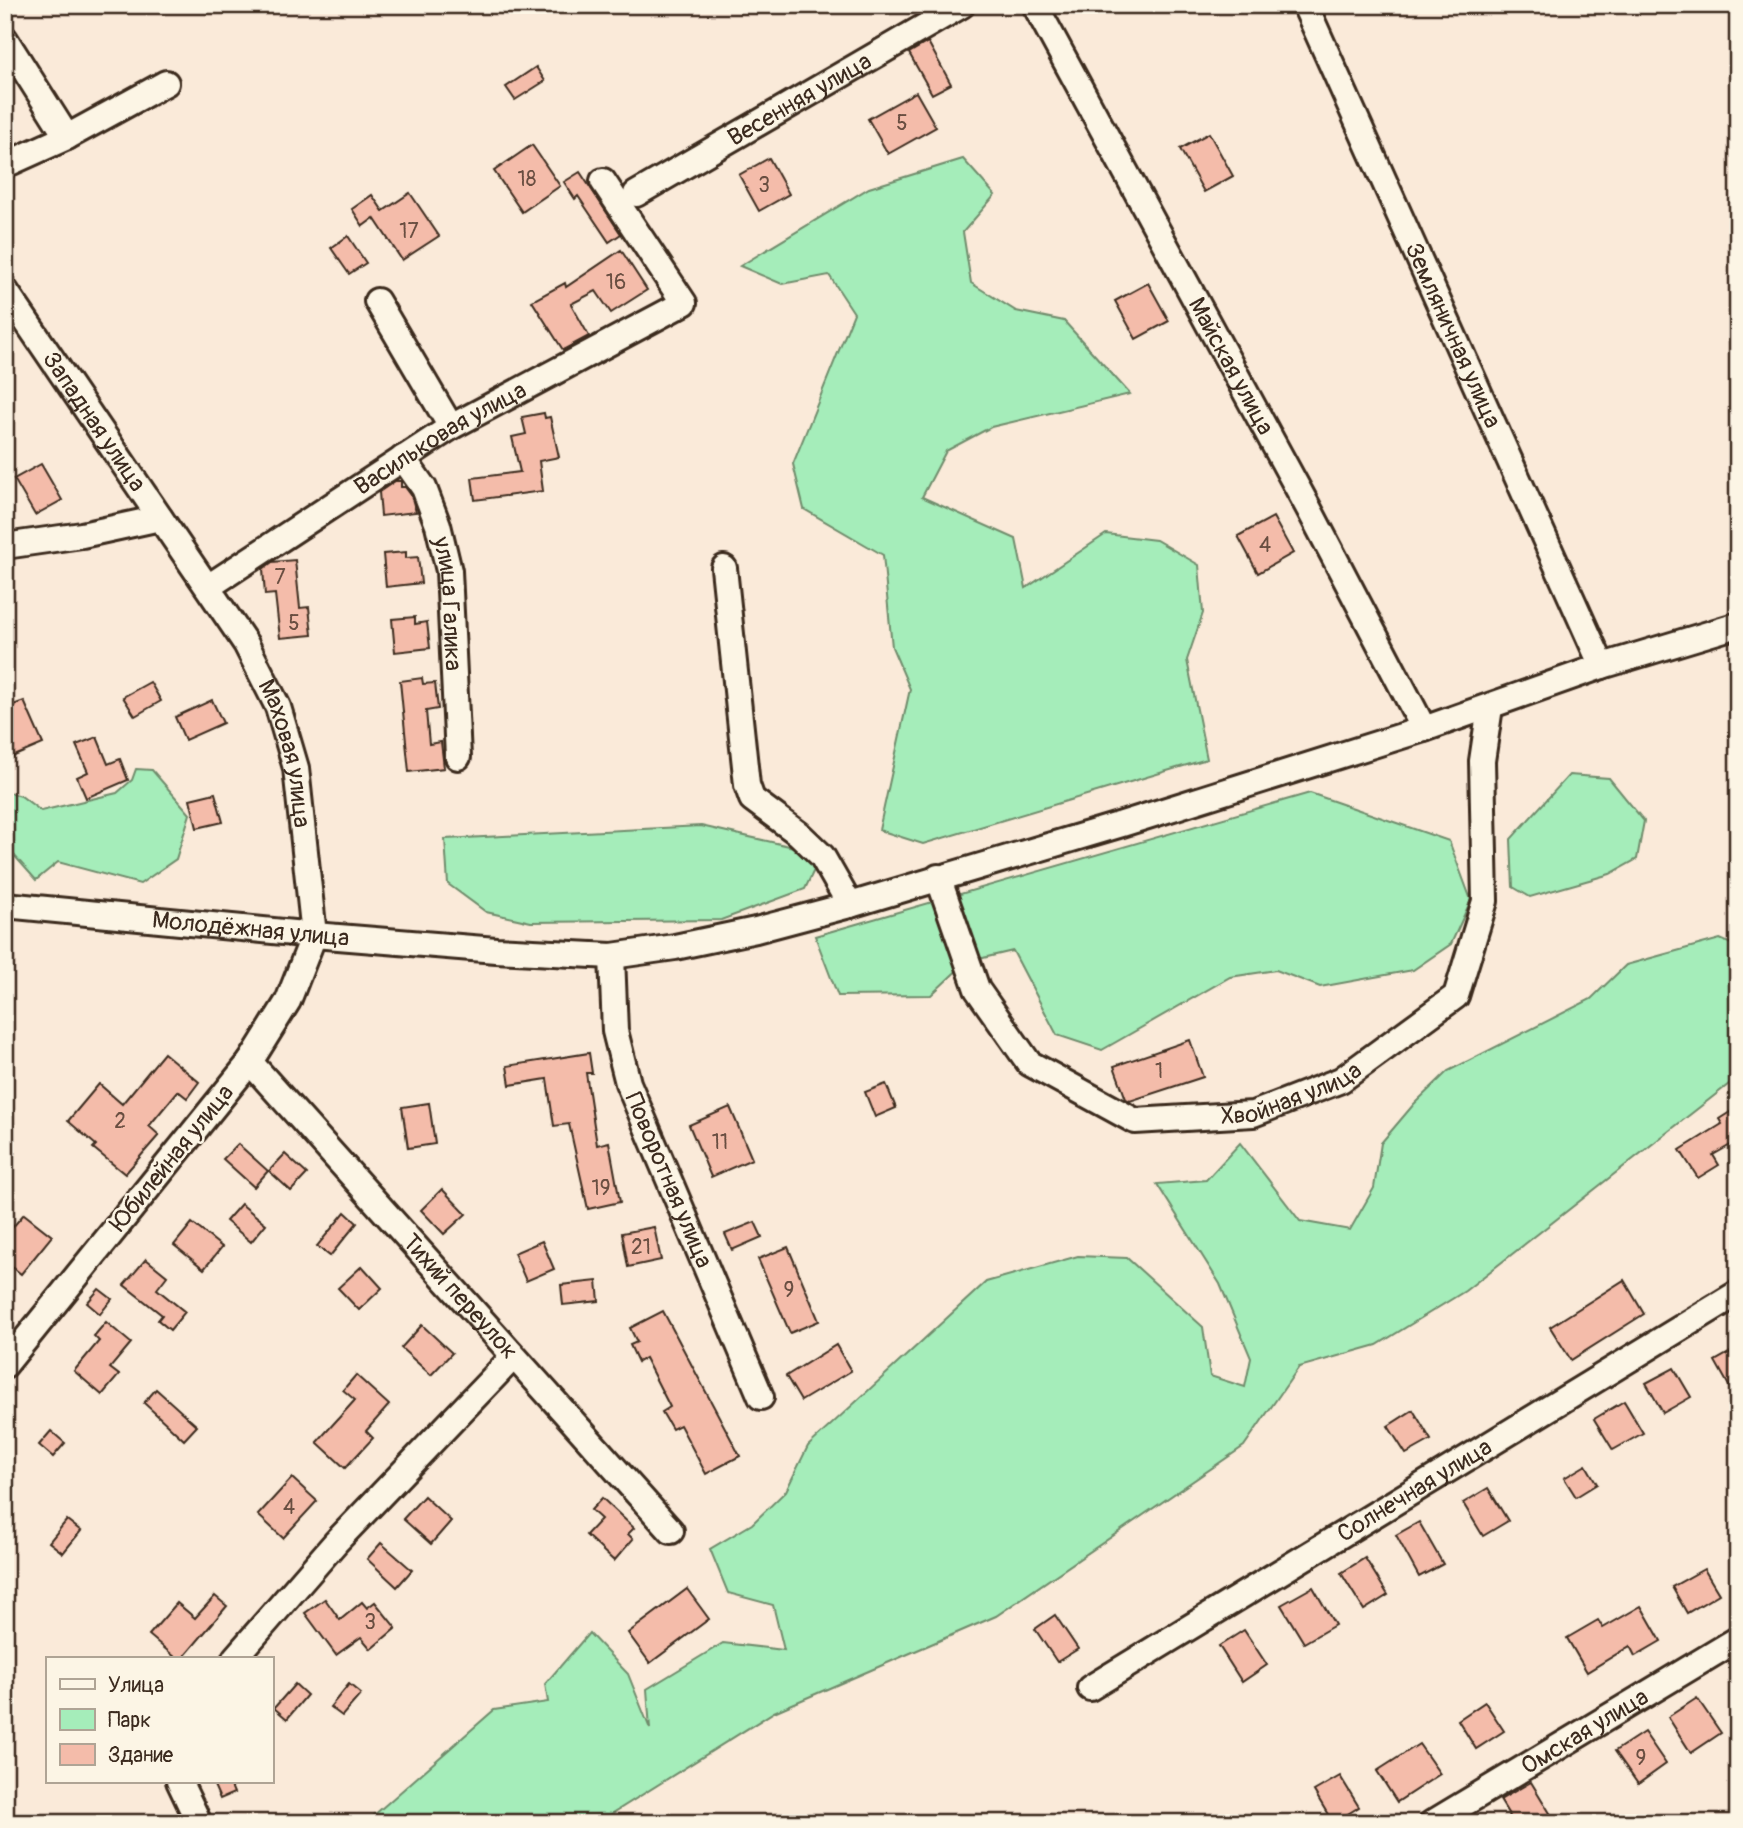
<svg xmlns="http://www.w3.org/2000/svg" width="1743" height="1828" font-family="Pangolin,sans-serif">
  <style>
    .green { fill: #a5edba; stroke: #708c6c; stroke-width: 2 }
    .building { fill: #f4bcaa; stroke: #3b2a1e; stroke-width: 2 }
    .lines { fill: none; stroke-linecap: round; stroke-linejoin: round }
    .minor-casing { stroke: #3b2a1e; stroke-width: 30 }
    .minor { stroke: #fcf5e5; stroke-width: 24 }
    .labels { text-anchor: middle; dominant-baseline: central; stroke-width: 5; stroke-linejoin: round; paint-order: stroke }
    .number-label { font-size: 21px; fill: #694e41 }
    .street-label { font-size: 24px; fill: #3b2a1e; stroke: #fcf5e5 }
  </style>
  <rect width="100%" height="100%" fill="#faead9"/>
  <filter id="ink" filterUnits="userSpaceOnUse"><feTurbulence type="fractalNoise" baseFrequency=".0143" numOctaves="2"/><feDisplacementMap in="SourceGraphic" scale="14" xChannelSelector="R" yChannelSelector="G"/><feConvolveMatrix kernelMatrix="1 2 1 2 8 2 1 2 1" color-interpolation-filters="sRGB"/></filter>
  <g filter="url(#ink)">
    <g class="green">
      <path d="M963,159L995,195L963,232L971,283L1016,311L1064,321L1130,394L991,427L946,451L922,497L1016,539L1026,588L1106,534L1156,540L1199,565L1203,613L1187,660L1207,759L923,844L879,830L910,689L892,647L883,555L804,509L793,464L854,313L829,275L782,284L740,266L869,188Z"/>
      <path d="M136,769L152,770L190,814L176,859L140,884L58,862L36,880L5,845V791L21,796L41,811L117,793L132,780Z"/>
      <path d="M1569,775L1609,778L1644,821L1637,859L1610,874L1530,897L1513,887L1511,839Z"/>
      <path d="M1310,793L1449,841L1471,900L1451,944L1413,970L1320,987L1276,970L1230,977L1102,1050L1057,1035L1013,951L966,962L931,995L838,996L815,936Z"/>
      <path d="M701,826L798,848L815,868L805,889L721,920L531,922L486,912L448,884L445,839Z"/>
      <path d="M1720,939L1738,947V1077L1465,1291L1377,1345L1299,1367L1244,1446L996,1616L774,1712L597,1823H365L494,1710L548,1702L545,1684L589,1633L628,1674L650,1729L647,1689L723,1643L784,1650L773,1605L728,1593L710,1549L752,1524L786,1491L808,1446L986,1282L1078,1256L1127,1258L1203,1327L1210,1376L1245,1387L1251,1358L1220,1284L1157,1184L1206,1180L1240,1143L1300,1221L1350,1230L1374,1188L1381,1143L1414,1104L1448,1071L1591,999L1626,965Z"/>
    </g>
    <g class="building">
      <path d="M928,42L951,84L932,94L909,53Z"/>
      <path d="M536,67L545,81L515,100L506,87Z"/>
      <path d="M916,92L936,127L888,154L868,119Z"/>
      <path d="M1209,133L1233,176L1204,192L1180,149Z"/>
      <path d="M532,145L560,186L522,212L494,171Z"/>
      <path d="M769,158L789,194L759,211L739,175Z"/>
      <path d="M580,172L621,234L609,242L578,196L575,199L564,182Z"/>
      <path d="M410,193L439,236L402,260L374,218L363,226L352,209L372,195L383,211Z"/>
      <path d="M348,236L366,263L349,274L331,248Z"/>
      <path d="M621,250L647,290L611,313L596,291L571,304L589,336L563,350L532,301L565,283L566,287Z"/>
      <path d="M1148,283L1169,321L1136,339L1115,301Z"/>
      <path d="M544,413L545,418L550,417L559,457L539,461L543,491L475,500L472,478L520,472L512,437L526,434L522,417Z"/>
      <path d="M41,464L62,500L35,515L14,479Z"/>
      <path d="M395,481H401V487H405L411,495L416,512L381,516L379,492Z"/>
      <path d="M1273,517L1293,553L1258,573L1238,536Z"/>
      <path d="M406,552V558L418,557L421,583L386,587L383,554Z"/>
      <path d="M295,560L300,608L309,607L312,635L280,638L275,594L265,595L263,569L272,562Z"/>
      <path d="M415,617V624L427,622L430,648L395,652L392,619Z"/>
      <path d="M422,678L423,684L435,683L438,709L426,711L429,744L441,742L444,768L409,772L400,681Z"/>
      <path d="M150,682L161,701L135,716L123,697Z"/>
      <path d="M212,700L223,723L185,740L175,717Z"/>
      <path d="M24,701L43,744L5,760V708Z"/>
      <path d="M97,737L108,764L120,759L128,780L86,798L77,777L88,772L76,745Z"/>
      <path d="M215,793L223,822L197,828L190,799Z"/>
      <path d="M1190,1040L1203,1077L1130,1101L1126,1099L1114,1066Z"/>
      <path d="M164,1053L199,1082L187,1098L178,1091L149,1126L159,1135L125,1174L93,1148L96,1145L68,1121L99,1084L122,1104Z"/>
      <path d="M589,1053L592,1073H586L597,1145L609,1142L620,1202L588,1209L569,1124L554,1126L547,1079L510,1085L507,1066Z"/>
      <path d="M886,1084L896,1108L875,1117L865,1092Z"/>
      <path d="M429,1103L435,1144L408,1148L402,1107Z"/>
      <path d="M730,1107L752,1159L711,1177L689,1125Z"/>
      <path d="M1738,1107V1149L1734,1143L1713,1155L1719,1165L1698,1178L1680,1150L1722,1124L1719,1119Z"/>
      <path d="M238,1144L268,1171L254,1187L223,1159Z"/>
      <path d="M285,1154L307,1174L291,1191L269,1171Z"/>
      <path d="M442,1189L466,1214L444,1234L421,1210Z"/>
      <path d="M241,1204L266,1224L251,1242L226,1221Z"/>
      <path d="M345,1212L357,1223L330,1256L317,1246Z"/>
      <path d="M24,1214L52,1236L21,1274L5,1261V1236Z"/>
      <path d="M755,1222L762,1237L732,1250L725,1234Z"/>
      <path d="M192,1223L222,1247L204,1269L174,1245Z"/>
      <path d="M654,1227L661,1260L628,1267L622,1233Z"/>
      <path d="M542,1241L554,1269L526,1281L514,1253Z"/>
      <path d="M788,1247L819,1321L790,1333L758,1259Z"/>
      <path d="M146,1259L167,1276L157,1289L185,1312L170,1330L158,1320L162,1315L124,1285Z"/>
      <path d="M362,1266L382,1288L359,1310L338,1288Z"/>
      <path d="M1624,1280L1644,1314L1571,1360L1550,1327Z"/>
      <path d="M597,1281L599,1301L563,1305L561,1285Z"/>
      <path d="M99,1289L112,1299L100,1314L87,1303Z"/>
      <path d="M663,1311L740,1456L706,1474L680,1425L672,1429L662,1412L670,1407L645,1358L638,1362L630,1345L637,1342L630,1328Z"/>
      <path d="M106,1322L131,1343L110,1368L119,1375L102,1395L74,1371L99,1341L94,1336Z"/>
      <path d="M422,1325L452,1353L431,1375L401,1348Z"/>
      <path d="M836,1345L851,1371L801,1401L786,1376Z"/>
      <path d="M1738,1348V1402L1715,1361Z"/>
      <path d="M1674,1368L1691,1397L1663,1413L1646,1383Z"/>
      <path d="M356,1375L389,1405L366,1431L373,1438L345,1468L317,1442L355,1400L343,1390Z"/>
      <path d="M156,1389L197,1426L184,1440L144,1403Z"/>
      <path d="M1624,1401L1643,1433L1613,1450L1594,1419Z"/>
      <path d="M1413,1410L1431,1440L1406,1454L1388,1426Z"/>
      <path d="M51,1431L65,1443L53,1457L39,1445Z"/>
      <path d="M1586,1465L1597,1484L1576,1497L1564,1478Z"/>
      <path d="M292,1478L317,1501L283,1538L258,1515Z"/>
      <path d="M1488,1488L1508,1521L1483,1536L1463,1503Z"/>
      <path d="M424,1496L451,1521L431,1544L403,1519Z"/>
      <path d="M602,1498L634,1528L628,1534L633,1539L614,1561L586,1535L601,1519L591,1510Z"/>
      <path d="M67,1520L81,1531L63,1553L49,1542Z"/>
      <path d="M1419,1522L1443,1564L1419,1577L1396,1535Z"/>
      <path d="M381,1543L412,1570L397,1587L367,1559Z"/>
      <path d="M1365,1558L1388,1595L1364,1610L1341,1573Z"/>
      <path d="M1704,1569L1719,1594L1687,1613L1672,1587Z"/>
      <path d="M1313,1587L1335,1625L1304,1643L1281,1605Z"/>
      <path d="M687,1589L709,1619L650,1663L628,1633Z"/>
      <path d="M215,1596L227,1606L183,1658H176L149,1635L177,1603L195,1618Z"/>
      <path d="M325,1599L340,1620L362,1602L367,1608L375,1602L396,1628L371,1649L361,1637L336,1655L305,1613Z"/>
      <path d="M1641,1606L1661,1641L1635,1656L1630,1646L1587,1672L1567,1638L1598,1620L1603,1628Z"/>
      <path d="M1055,1615L1078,1649L1057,1662L1035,1629Z"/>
      <path d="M1244,1630L1267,1665L1242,1682L1219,1646Z"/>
      <path d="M295,1684L307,1695L287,1719L274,1708Z"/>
      <path d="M349,1684L361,1694L342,1716L330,1707Z"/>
      <path d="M1697,1698L1721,1733L1691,1753L1668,1717Z"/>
      <path d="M1485,1702L1504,1731L1476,1749L1458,1720Z"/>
      <path d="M1644,1732L1666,1764L1638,1784L1615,1751Z"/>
      <path d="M1419,1744L1440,1774L1397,1802L1377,1771Z"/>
      <path d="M1340,1776L1359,1807L1333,1823L1314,1791Z"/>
      <path d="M212,1781H229L234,1793L220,1799Z"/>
      <path d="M1531,1782L1556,1823H1514L1500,1800Z"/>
    </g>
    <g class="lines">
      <g class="minor-casing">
        <g id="minor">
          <path id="s1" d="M1035,5L1309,509L1424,729"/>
          <path id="s2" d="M1305,5L1602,666"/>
          <path d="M5,39L67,137"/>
          <path d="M5,165L67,137L166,83"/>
          <path id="s3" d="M636,194L962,5"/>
          <path id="s4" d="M5,290L246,644L278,707L296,768L314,935L288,1001L250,1062L5,1365"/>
          <path d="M377,301L451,427"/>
          <path id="s5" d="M403,458L424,488L438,525L449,571L458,757"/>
          <path d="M5,546L82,535L160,518"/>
          <path d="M724,568L747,785L752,799L799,834L822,856L850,905"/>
          <path id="s6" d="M208,587L451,427L684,303L603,181"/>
          <path id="s7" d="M938,877L977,989L1029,1063L1135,1121L1253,1114L1341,1080L1456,996L1485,901L1482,761L1490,707"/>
          <path id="s8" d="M5,905L314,935L496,950L612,956L675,947L756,930L850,905L1122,824L1424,729L1602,666L1738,625"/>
          <path id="s9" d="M612,956L615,1031L628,1083L761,1397"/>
          <path id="s10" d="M250,1062L671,1531"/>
          <path d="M235,1658L336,1542L513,1357"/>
          <path id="s11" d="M1090,1688L1738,1293"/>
          <path d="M179,1781L199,1823"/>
          <path id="s12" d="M1432,1823L1738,1639"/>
        </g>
      </g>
      <use href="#minor" class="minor"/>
    </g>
  </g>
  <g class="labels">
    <g class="number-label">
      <text x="902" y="123">5</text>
      <text x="527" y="179">18</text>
      <text x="764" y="185">3</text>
      <text x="409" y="231">17</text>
      <text x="616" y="282">16</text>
      <text x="1265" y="545">4</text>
      <text x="280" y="577">7</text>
      <text x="294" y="623">5</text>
      <text x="1159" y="1071">1</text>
      <text x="120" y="1121">2</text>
      <text x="720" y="1142">11</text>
      <text x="601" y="1188">19</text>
      <text x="641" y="1247">21</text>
      <text x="789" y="1290">9</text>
      <text x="289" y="1507">4</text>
      <text x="370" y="1622">3</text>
      <text x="1641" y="1758">9</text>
    </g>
    <g class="street-label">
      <text stroke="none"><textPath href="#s3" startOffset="189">Весенняя улица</textPath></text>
      <text stroke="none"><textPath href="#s2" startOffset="362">Земляничная улица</textPath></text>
      <text stroke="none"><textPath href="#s1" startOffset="411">Майская улица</textPath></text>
      <text stroke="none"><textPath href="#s4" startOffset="159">Западная улица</textPath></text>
      <text stroke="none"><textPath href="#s6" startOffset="276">Васильковая улица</textPath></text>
      <text stroke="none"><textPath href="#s5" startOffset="156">улица Галика</textPath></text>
      <text stroke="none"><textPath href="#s4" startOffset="546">Маховая улица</textPath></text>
      <text stroke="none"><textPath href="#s8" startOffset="247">Молодёжная улица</textPath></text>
      <text stroke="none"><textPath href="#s7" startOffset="490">Хвойная улица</textPath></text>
      <text transform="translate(172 1158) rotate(-51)">Юбилейная улица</text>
      <text stroke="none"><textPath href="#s9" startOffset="234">Поворотная улица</textPath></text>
      <text stroke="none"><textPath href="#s10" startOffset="315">Тихий переулок</textPath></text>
      <text stroke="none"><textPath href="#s11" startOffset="380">Солнечная улица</textPath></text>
      <text stroke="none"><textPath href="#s12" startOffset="178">Омская улица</textPath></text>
    </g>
  </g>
  <rect width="1743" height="1828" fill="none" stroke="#fcf5e5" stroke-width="28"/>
  <rect x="14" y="14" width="1715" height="1800" fill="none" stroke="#3b2a1e" stroke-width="2.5" filter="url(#ink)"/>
  <rect x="46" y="1657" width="228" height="126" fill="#fcf5e5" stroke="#afa495" stroke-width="2"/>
  <rect x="60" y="1679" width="35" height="10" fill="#fcf5e5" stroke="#afa495" stroke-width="2"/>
  <text x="108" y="1692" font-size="21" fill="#3b2a1e">Улица</text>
  <rect x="60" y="1709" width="35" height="21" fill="#a5edba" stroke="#afa495" stroke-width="2"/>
  <text x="108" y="1727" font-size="21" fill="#3b2a1e">Парк</text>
  <rect x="60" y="1744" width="35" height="21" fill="#f4bcaa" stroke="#afa495" stroke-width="2"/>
  <text x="108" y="1762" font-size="21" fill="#3b2a1e">Здание</text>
</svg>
